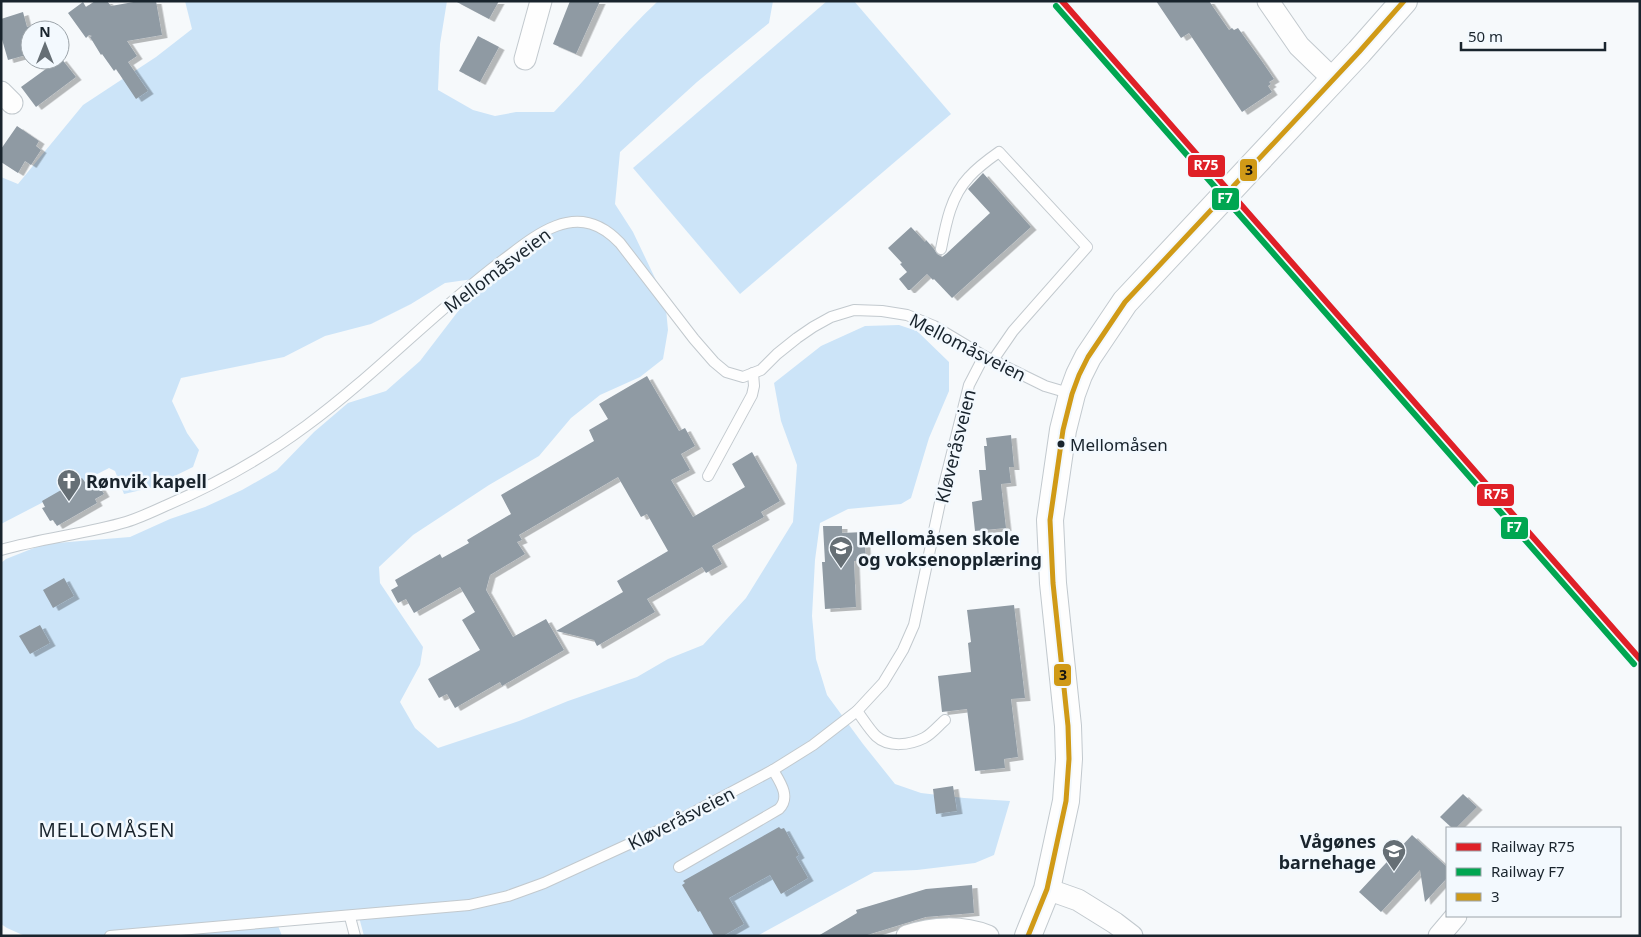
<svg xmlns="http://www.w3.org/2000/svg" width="1641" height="937" font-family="'Noto Sans',sans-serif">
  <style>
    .green { fill: #cce4f8 }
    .building { fill: #8f9aa3; filter: url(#shadow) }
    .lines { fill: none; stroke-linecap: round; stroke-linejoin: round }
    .service-casing { stroke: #c2c9ce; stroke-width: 12 }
    .minor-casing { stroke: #c2c9ce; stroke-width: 23 }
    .tertiary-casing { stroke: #c2c9ce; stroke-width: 28 }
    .service { stroke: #fefefe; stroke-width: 10 }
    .minor { stroke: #fefefe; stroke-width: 21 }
    .tertiary { stroke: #fefefe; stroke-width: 26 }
    .bus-1-casing { stroke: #f3f9fe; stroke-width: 9 }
    .bus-1 { stroke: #d09a17; stroke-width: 5 }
    .rail-1-casing { stroke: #f3f9fe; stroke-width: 10 }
    .rail-2-casing { stroke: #f3f9fe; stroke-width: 10 }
    .rail-1 { stroke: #df2027; stroke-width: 6 }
    .rail-2 { stroke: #00a651; stroke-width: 6 }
    .bus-dot { fill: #19242d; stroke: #f3f9fe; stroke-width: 2 }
    .labels { text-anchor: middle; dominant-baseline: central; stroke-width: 5; stroke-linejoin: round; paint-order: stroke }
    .bus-label { font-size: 17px; fill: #19242d; stroke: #f3f9fe; text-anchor: start }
    .street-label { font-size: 18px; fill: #19242d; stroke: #f3f9fe }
    .poi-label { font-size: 18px; font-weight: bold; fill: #19242d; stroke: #f3f9fe; text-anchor: start }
    .neighbourhood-label { font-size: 19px; letter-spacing: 1px; fill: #19242d; stroke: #f3f9fe }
    .line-badge { stroke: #f3f9fe; stroke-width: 2 }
    .badge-label { font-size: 14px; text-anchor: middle; font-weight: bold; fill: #fff }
    .pale-badge-label { font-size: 14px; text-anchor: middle; font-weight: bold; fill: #111 }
  </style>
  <defs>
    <filter id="shadow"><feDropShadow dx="5.5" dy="3" stdDeviation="0" flood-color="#0004"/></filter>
  </defs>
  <rect width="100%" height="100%" fill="#f6f9fb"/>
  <g class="green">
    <path d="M185,1H447L440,44L438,90L473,110L495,116L516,112H554C589,76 621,36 658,1H773L769,23L697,82L620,152L615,204L633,232L665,299L668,330L663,359L640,377L600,395L571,418L539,456L489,485L413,535L379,567L380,583L423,647L420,665L400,702L415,728L438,748L519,721L568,701L637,677L668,659L703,645L746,598L793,522L797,465L781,421L774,383L821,346L865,326L899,325L917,331L949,362V391L929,438L911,498L901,504L848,509L820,523L815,560L812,616L816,659L827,695L863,744L895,784L921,793L964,798L1010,801L994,855L975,863L917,870L874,872L757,936H364L359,917L277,923L282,936H25L7,928L1,924V563L6,559L44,544L130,537L170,519L205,507L242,490L277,470L314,432L348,403L386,391L420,361L469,297L480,278L445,283L411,304L371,324L325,336L284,357L181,378L172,401L187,433L199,450L193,467L150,488L124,494L115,471L109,468L1,524V177L18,184L83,105L156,57L192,29Z"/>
    <path d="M827,1H854L951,114L740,294L633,168Z"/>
  </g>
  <g class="building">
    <path d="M95,1H107L111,6L139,1H156L162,35L127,41L137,56L128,62L148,91L136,99L116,69L114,71L102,54L101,55L90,37L92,36L89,35L86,38L68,13L83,2L86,7Z"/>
    <path d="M455,1H499L489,19Z"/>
    <path d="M570,1H600L576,54L553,44Z"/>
    <path d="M1156,1H1209L1229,30L1232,28L1234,30L1238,28L1261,60L1274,79L1269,82L1271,84L1268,86L1272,92L1242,112L1189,33L1181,38Z"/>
    <path d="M23,12L27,27L30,26V54L8,60L1,36V19Z"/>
    <path d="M478,36L499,47L480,82L459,71Z"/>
    <path d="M61,58L76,77L36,107L21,87Z"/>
    <path d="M17,126L39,141L36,146L41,150L31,165L25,161L18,173L1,162V149Z"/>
    <path d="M983,173L1031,227L952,298L934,279L933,280L927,274L910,290H908L899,279L907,272L900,264L902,263L888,248L911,227L925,242L926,240L934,249L937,254L942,257L946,254L990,213L968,189Z"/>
    <path d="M647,376L679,431L685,428L695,446L681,454L690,470L671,480L693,517L745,487L732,464L752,452L780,501L761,512L764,517L712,546L722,564L706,573L702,567L647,599L655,612L597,646L594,640L556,631L623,592L617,581L668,551L647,514L641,517L618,477L519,535L522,540L517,542L525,554L490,575L486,590L513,637L546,619L564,650L502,686L500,682L455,708L447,694L439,698L428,679L480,650L462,620L475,612L460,587L414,613L406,599L398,603L391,590L398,586L395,580L440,554L442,558L469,543L467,540L511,514L501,495L594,441L589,430L608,419L599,404Z"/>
    <path d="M1011,435L1014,467H1009L1011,483L1001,484L1006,528L975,531L972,502L982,500L979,470H986L984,446H987L986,438Z"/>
    <path d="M94,477L104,494L95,499L97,503L57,526L53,520L50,521L42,508L45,507L42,501L82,478L85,482Z"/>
    <path d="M823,526H842V533L864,532L866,560L854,561L856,607L825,609L822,562H825Z"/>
    <path d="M64,578L74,596L53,608L43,590Z"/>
    <path d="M1014,605L1025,698L1011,699L1018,757L1004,759L1005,768L975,771L967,709L942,712L938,676L971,672L968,643L971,642L967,610Z"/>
    <path d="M40,625L50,643L30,654L19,636Z"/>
    <path d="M953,786L957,811L936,814L933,789Z"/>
    <path d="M1463,794L1477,807L1456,828H1452L1440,817Z"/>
    <path d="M779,827L781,829L784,828L799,855L796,857L808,878L781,894L770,875L729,898L744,924L723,936H714L700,911L698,912L682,885L685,883L683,881Z"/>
    <path d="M1412,835L1447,867V878L1425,902L1420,870L1381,912L1359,892Z"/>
    <path d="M972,885L974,913L926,917L864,936H818L857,913L856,910L926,889Z"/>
  </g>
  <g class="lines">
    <g class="service-casing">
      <g id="service">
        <path d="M941,249C946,223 951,196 969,177C978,167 989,159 999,152L1087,247L1013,331L993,360"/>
        <path d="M708,476L752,395L754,386L753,373"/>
        <path d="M1,550C43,538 85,534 126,522C139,518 152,512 165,506C214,485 263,458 306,426C374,376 432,314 499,263C517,250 535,234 556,226C582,216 602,224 620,243L694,339L714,362L726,372L743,377L761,370L777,354L797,338L813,327L831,317L854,310L882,311L907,315L934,326L984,356L1045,386L1072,394"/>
        <path d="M857,711C863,719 869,729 876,736C889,748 910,745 924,738C932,734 939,725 945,720"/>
        <path d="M679,867L779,809C791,797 780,782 773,770"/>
        <path d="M350,917L355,936"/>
        <path d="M110,936L469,905L508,896L544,883L664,828L773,770L813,745L857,711L883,683L903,650L914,625L942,493L969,385L984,356"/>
      </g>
    </g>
    <g class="minor-casing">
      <g id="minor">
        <path d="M1268,1L1299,46L1333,79"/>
        <path d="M525,59L541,1"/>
        <path d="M1,92L12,103"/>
        <path d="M1047,889L1078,900L1115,923L1132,936"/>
        <path d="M907,936C933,927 962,926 988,936"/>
        <path d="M1439,936L1456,916"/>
      </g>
    </g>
    <g class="tertiary-casing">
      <path id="tertiary" d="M1028,936L1047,889L1066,801L1069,759L1068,726L1053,583L1050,520L1063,430L1072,394L1079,375L1088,357L1125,302L1359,52L1404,1"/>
    </g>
    <use href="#service" class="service"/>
    <use href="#minor" class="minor"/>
    <use href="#tertiary" class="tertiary"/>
    <g class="bus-1-casing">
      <path id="bus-1" d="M1028,936L1047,889L1066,801L1069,759L1068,726L1053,583L1050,520L1063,430L1072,394L1079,375L1088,357L1125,302L1359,52L1404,1"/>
    </g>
    <use href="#bus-1" class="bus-1"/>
    <g class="rail-1-casing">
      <path id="rail-1" d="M1062,1L1640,659"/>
    </g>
    <g class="rail-2-casing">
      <path id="rail-2" d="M1056,6L1634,664"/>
    </g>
    <use href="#rail-1" class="rail-1"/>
    <use href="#rail-2" class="rail-2"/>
  </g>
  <defs>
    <g id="church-pin" transform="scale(1.25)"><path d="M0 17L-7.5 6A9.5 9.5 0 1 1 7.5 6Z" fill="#666f75" stroke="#f3f9fe"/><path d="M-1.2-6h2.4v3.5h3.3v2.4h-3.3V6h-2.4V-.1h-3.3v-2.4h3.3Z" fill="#fff"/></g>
    <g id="school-pin" transform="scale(1.25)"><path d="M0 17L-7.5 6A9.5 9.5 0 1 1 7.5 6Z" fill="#666f75" stroke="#f3f9fe"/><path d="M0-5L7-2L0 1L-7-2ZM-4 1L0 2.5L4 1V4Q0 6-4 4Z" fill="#fff"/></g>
  </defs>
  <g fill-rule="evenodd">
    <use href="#church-pin" x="69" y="481"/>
    <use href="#school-pin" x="841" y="548"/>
    <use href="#school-pin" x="1394" y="851"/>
  </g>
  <circle class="bus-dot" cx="1061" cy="444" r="4.5"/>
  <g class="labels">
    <g class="bus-label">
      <text x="1070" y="444">Mellomåsen</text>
    </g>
    <g class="street-label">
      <text transform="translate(497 270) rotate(-37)">Mellomåsveien</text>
      <text transform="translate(968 347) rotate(27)">Mellomåsveien</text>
      <text transform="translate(955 446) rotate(-76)">Kløveråsveien</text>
      <text transform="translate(681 818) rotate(-27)">Kløveråsveien</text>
    </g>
    <g class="poi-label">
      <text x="86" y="481">Rønvik kapell</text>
      <text x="858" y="538">Mellomåsen skole<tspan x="858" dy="21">og voksenopplæring</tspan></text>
      <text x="1376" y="841" text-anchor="end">Vågønes<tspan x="1376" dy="21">barnehage</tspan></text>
    </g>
    <g class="neighbourhood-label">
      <text x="107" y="830">MELLOMÅSEN</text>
    </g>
  </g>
  <g class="line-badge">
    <rect x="1187" y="154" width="39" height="24" rx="5" fill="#df2027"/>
    <rect x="1239" y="158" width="19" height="24" rx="5" fill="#d09a17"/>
    <rect x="1211" y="187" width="29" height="24" rx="5" fill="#00a651"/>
    <rect x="1476" y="483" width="39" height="24" rx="5" fill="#df2027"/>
    <rect x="1500" y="516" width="29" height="24" rx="5" fill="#00a651"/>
    <rect x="1053" y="663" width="19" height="24" rx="5" fill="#d09a17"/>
  </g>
  <g class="badge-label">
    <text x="1206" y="170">R75</text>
    <text x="1225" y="203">F7</text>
    <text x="1496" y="499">R75</text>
    <text x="1514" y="532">F7</text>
  </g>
  <g class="pale-badge-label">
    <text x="1249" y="175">3</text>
    <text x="1063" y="680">3</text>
  </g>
  <rect width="1641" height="937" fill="none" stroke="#19242d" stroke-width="5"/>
  <rect x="1446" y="827" width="175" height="90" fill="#f3f9fe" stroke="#9ca4aa"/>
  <rect x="1456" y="843" width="25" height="8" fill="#df2027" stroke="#9ca4aa"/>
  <text x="1491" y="852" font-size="15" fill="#19242d">Railway R75</text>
  <rect x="1456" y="868" width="25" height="8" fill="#00a651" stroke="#9ca4aa"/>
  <text x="1491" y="877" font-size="15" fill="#19242d">Railway F7</text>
  <rect x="1456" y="893" width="25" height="8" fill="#d09a17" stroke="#9ca4aa"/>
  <text x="1491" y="902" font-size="15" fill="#19242d">3</text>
  <g transform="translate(45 45)"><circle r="24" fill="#f3f9fe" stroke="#9ca4aa"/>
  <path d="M0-4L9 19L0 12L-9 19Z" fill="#666f75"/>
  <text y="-8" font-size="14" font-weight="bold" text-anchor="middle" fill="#19242d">N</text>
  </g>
  <path d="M1461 42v8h144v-8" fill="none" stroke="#19242d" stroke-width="2.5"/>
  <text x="1468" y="42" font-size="15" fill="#19242d" stroke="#f3f9fe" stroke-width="4" paint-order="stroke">50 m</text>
</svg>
